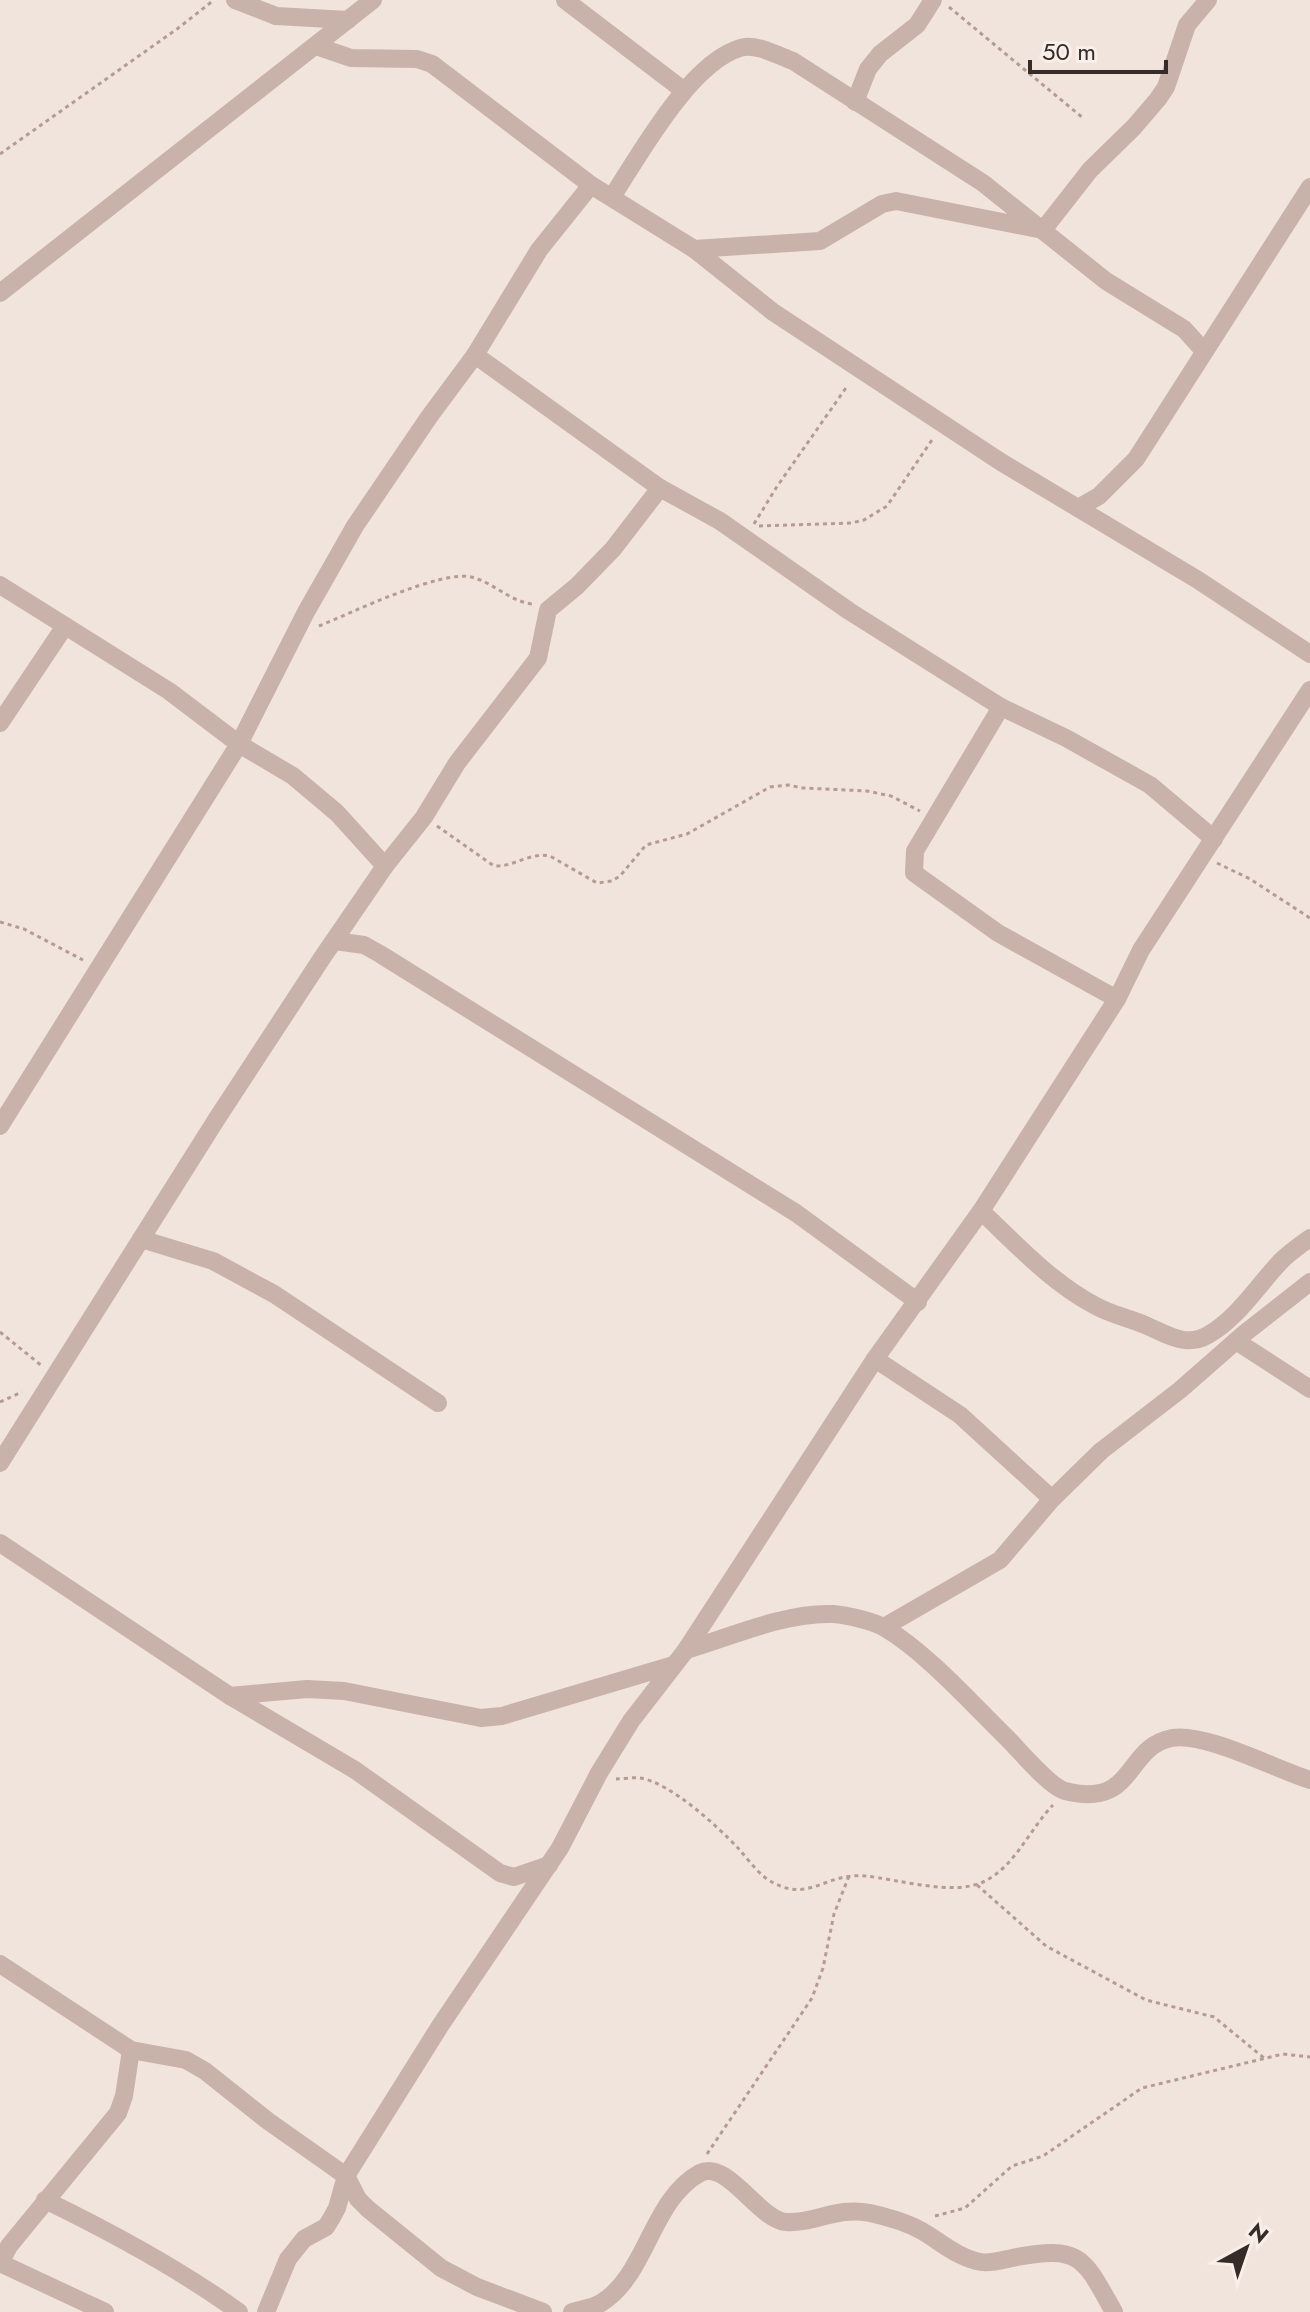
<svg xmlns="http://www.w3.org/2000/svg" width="1310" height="2312" font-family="Jost,sans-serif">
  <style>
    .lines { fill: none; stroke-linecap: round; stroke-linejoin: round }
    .path { stroke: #b59c93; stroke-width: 3; stroke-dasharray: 4 4; stroke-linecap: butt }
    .minor { stroke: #c9b2a9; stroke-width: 18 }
  </style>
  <rect width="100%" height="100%" fill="#f1e4dc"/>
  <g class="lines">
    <g class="path">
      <path d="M949,7L1083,118"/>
      <path d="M0,154L177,29L214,0"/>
      <path d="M754,524L776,488L848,385"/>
      <path d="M759,526L851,523L864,520L887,506L932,440"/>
      <path d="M319,626C351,613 440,570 471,577C493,582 509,601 532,604"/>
      <path d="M437,826L494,866C514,867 530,852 550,856L597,883L612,881L620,876L646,845L687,834L770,787L788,785L803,788L867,791L891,796L920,811"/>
      <path d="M1217,863L1250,879L1310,918"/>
      <path d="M0,922L24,929L83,960"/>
      <path d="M0,1332L42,1366"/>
      <path d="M0,1402L22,1392"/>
      <path d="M616,1779C623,1779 633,1777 640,1778C671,1783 717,1826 738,1848C747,1858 756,1871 767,1879C808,1906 824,1872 865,1876C897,1879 955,1897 985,1881C1015,1866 1030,1829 1053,1805"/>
      <path d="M977,1885L1046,1946L1146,2000L1214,2017L1264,2058"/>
      <path d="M707,2154L812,1998L823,1968L834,1914L849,1876"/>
      <path d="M935,2216L965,2208L1012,2166L1043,2156L1142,2088L1283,2054L1310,2057"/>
    </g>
    <g class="minor">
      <path d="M235,0L276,16L348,20"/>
      <path d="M565,0L683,90"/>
      <path d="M316,46L351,58L417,59L432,64L591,185L694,249L773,312L1001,462L1198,580L1310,654"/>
      <path d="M855,102L868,69L880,54L917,25L933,0"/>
      <path d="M612,197C640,154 690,63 740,48C756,43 777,55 793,61L983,183L1106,281L1184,329L1204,351"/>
      <path d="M694,249L820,241L882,204L896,201L1043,230L1090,170L1134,127L1158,99L1166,87L1187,25L1208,0"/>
      <path d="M0,293L373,0"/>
      <path d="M475,355L660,488L720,521L849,611L1001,707L1066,738L1150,785L1214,839"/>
      <path d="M1078,508L1099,496L1136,459L1310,187"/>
      <path d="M0,585L169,691L239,744L293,776L337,813L385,866"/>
      <path d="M1001,707L915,851L914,873L998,933L1117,999"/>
      <path d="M0,723L65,626"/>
      <path d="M335,941L364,945L380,954L796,1213L918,1302"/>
      <path d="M0,1126L239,744L306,612L355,526L429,417L475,355L539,250L591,185"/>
      <path d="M981,1211C1016,1244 1051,1282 1094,1305C1109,1314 1129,1318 1145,1325C1166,1334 1186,1348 1208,1335C1238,1318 1258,1285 1281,1261C1290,1252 1300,1245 1310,1238"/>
      <path d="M141,1239L213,1261L274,1294L438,1403"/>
      <path d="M1236,1341L1310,1389"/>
      <path d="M875,1359L960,1415L1052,1499"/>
      <path d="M0,1463L216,1120L322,958L385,866L424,817L457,763L538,658L548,610L577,586L613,549L660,488"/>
      <path d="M0,1543L230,1696L355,1770L500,1873L514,1877L549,1865"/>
      <path d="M884,1627L1000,1560L1052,1499L1101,1451L1180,1390L1245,1333L1310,1282"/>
      <path d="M686,1650C730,1637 786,1612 833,1614C847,1615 873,1621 885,1628C927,1653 972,1704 1007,1738C1020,1751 1050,1787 1065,1791C1136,1809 1124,1747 1172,1738C1205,1732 1275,1769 1310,1780"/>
      <path d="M230,1696L307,1689L344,1691L481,1718L502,1716L673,1665"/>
      <path d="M0,1964L131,2050L186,2060L205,2071L268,2121L346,2176L358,2199L368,2209L441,2268L477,2287L543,2312"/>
      <path d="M45,2200C113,2233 178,2268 239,2312"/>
      <path d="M0,2263L9,2246L118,2113L124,2096L131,2050"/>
      <path d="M0,2263L105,2312"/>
      <path d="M266,2312L288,2259L304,2239L326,2227L331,2219L337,2208L346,2176L440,2026L560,1848L599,1773L631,1721L686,1650L875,1359L981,1211L1117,999L1141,950L1310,690"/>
      <path d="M572,2312C582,2309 593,2308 601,2303C647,2275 651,2200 700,2173C727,2159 759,2220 786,2222C814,2224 837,2206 870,2213C888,2217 906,2222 922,2231C941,2242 958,2258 981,2262C992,2264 1006,2259 1017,2257C1082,2245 1084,2259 1114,2312"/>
    </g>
  </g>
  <g transform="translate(1246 2248) rotate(40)" stroke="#f9efe9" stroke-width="6" paint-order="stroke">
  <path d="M0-6L14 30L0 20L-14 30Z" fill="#362b28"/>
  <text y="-12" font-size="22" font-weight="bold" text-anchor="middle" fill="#362b28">N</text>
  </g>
  <path d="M1030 60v12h136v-12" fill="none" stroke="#362b28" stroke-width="4"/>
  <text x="1042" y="60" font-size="24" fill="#362b28" stroke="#f9efe9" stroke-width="6" paint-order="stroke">50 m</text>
</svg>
